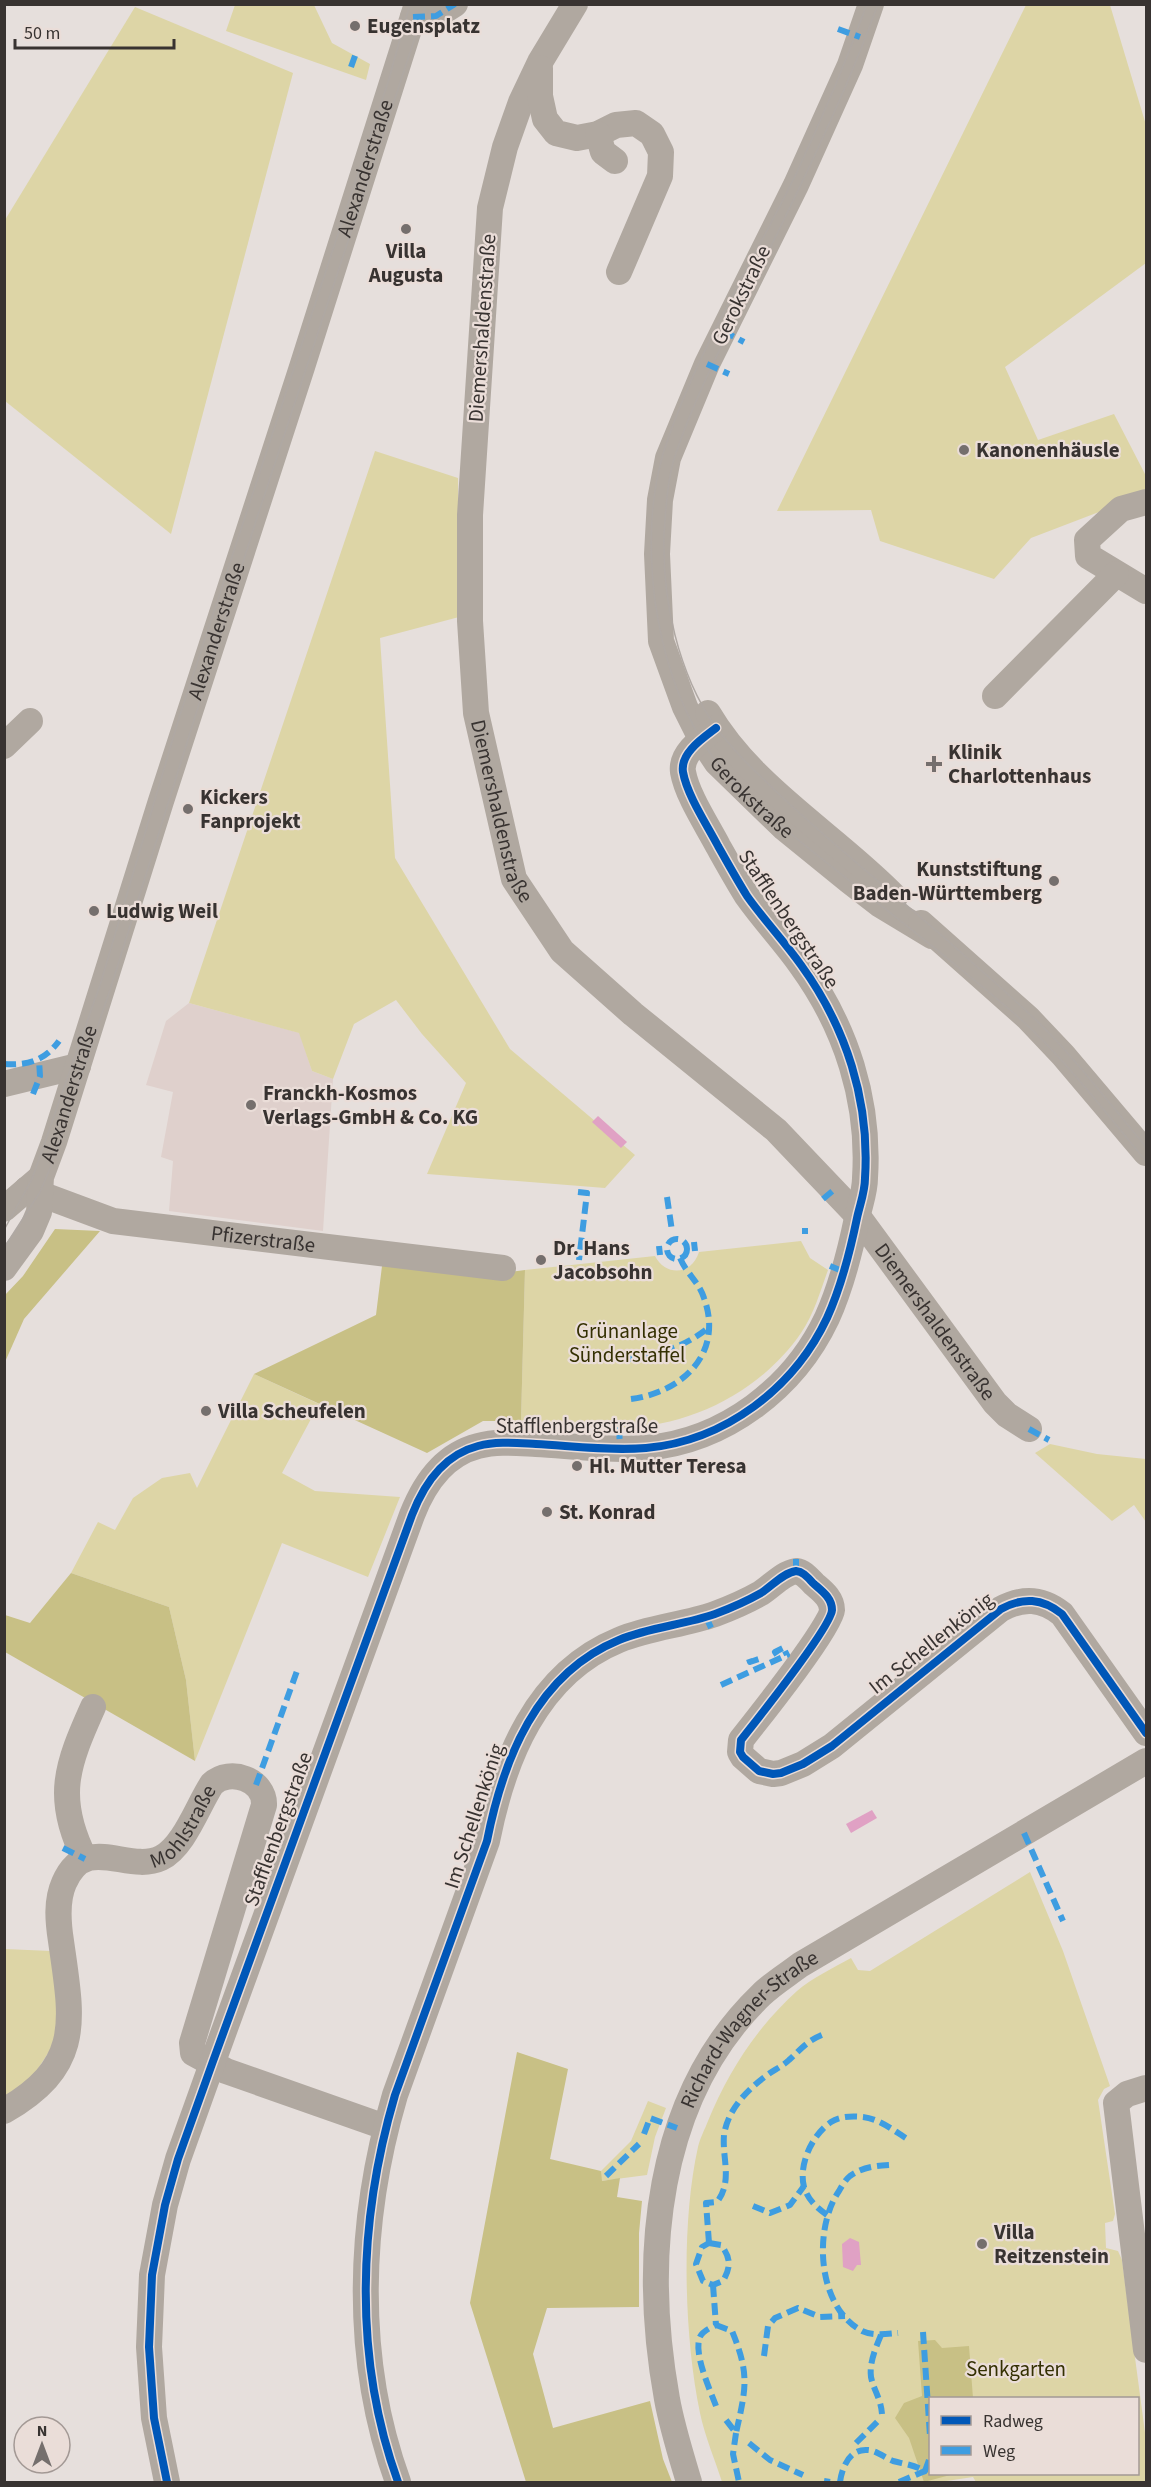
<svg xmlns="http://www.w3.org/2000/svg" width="1151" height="2487" font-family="'Source Sans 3',sans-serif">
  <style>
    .built { fill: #dfd0cc }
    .green { fill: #ddd5a6; fill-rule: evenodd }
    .forest { fill: #c8c085 }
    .water { fill: #e0a1c4 }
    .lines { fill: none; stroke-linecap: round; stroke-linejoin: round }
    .minor { stroke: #b0a8a0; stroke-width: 26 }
    .tram { stroke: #afa8a3; stroke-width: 1.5 }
    .quiet { stroke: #3e9de1; stroke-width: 6; stroke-dasharray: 12 6; stroke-linecap: butt }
    .cycleway-casing { stroke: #eaddd8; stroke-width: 11 }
    .cycleway { stroke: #0057b8; stroke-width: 8 }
    .poi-dot { fill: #756f6d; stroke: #eaddd8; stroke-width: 2 }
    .labels { text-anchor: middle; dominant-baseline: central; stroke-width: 4.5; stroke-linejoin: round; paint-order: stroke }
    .poi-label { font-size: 21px; font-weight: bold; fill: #383331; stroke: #eaddd8; text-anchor: start }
    .street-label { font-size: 21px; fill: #383331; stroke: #eaddd8 }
    .park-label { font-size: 21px; fill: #343002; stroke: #eaddd8 }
  </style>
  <rect width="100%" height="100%" fill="#e6dfdc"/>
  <path class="built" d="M189,1003L300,1033L312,1071L333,1079L323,1231L169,1211L173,1161L161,1157L173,1092L146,1085L166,1021Z"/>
  <g class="green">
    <path d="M235,5H314L332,43L370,64L366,80L226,31Z"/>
    <path d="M1026,5H1110L1146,125V263L1005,367L1038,440L1114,414L1146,476V494L1031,538L994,579L880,541L871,510L777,511Z"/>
    <path d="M135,7L293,73L171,534L5,401V220Z"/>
    <path d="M375,451L458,478L459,617L380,638L395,858L510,1049L635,1155L605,1188L427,1174L466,1083L422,1034L396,1000L354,1024L333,1079L312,1071L299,1033L189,1003Z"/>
    <path d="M801,1241L810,1258L828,1270C820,1292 814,1314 801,1333C761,1391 692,1426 622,1428C589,1429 554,1423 521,1421L525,1270L655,1256C666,1277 692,1275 699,1252Z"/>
    <path d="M254,1374L319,1404L282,1473L315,1491L400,1497L368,1577L282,1543L195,1761L186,1680L169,1607L71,1573L98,1522L115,1530L133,1498L162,1478L190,1473L197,1488Z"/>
    <path d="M1050,1444L1097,1454L1146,1459V1522L1134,1505L1112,1521L1035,1453Z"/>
    <path d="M1030,1872L1063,1951L1110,2086L1104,2089L1098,2100L1115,2214L1113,2221L1105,2223L1106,2248L1118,2251L1122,2260L1146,2440V2482H976L973,2477L940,2482H722C715,2460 705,2437 700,2413C684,2336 681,2223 698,2147C700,2138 705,2129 708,2121C728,2072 757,2027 797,1991C812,1978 833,1968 851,1958L858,1970L870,1971ZM930,2398H1138V2474H930Z"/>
    <path d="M5,1949L51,1951L59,2004L54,2044L32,2078L5,2097Z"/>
    <path d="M648,2101L666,2108L655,2137L647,2175L601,2181V2171L631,2141Z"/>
  </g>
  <g class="forest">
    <path d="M55,1229L100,1231L24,1319L5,1362V1295L23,1276Z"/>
    <path d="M383,1258L503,1273L525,1270L521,1421H483L427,1453L254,1374L376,1315Z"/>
    <path d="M71,1573L169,1607L186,1680L195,1761L5,1652V1615L30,1623Z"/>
    <path d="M517,2052L568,2069L550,2159L601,2171L602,2181L620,2178L617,2197L642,2201L639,2233V2307L547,2308L533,2354L553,2428L650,2401L663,2459L672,2482H526L470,2303Z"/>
    <path d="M935,2340L942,2348L969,2346L973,2398H930V2474H954L924,2482L909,2438L895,2418L904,2403L922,2396L918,2341Z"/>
  </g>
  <g class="water">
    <path d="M598,1116L627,1142L621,1148L592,1122Z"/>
    <path d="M872,1810L877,1818L851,1833L846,1824Z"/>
    <path d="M850,2238L859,2242L861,2265H857L853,2271L843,2267L842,2244Z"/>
  </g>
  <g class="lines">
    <g class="minor">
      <path id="s1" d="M575,4L540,62L521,102L505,147L490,208L470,515V621L476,713L514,879L562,951L633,1014L776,1130L857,1215L995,1403L1007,1415L1029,1429"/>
      <path d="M871,4L850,65L796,185L707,364L668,458L660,500L657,554L661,641L685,707L701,739L717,763L784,828L848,880L879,904L932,936"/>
      <path d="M413,17L436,16L455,4"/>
      <path d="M540,68V96L545,119L556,133L577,138L598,134L616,125L636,123L652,134L661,152L660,176L619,272"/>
      <path d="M598,134L603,152L615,161"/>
      <path d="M1146,502L1121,509L1087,540L1088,556L1146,591"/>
      <path d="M995,696L1116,574"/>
      <path d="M708,713C752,788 836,836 895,897"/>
      <path d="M4,746L30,721"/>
      <path d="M921,923L1028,1018L1063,1055L1146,1153"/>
      <path d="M4,1084L78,1066"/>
      <path id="s2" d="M27,1189L113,1221L503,1268"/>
      <path d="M4,1209L40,1178"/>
      <path id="s3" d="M4,1268L31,1231L39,1212L41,1177L54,1142L161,801L302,367L417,4"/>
      <path d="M85,1859C54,1798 67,1765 93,1707"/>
      <path d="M1146,2088L1127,2094L1116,2103L1146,2350"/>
      <path id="s4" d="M4,2111C84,2065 72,2020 61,1941C58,1922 56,1901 64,1883C86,1832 127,1874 161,1858C184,1847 198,1805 212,1784C230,1767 265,1780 264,1805L192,2043L193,2053L226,2071L385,2127"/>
      <path d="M167,2482L154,2418L149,2347L152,2275L165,2205L178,2159L212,2064L412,1515C424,1484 443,1455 478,1446C497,1441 516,1443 536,1444C572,1446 610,1451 646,1448C725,1441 794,1388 827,1318C842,1285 850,1252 857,1218C860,1204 865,1192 865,1178C870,1101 846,1027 801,965C784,941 764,920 747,896C737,880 727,862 718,846C707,825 687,795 683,772C680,753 703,738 716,728"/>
      <path d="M398,2482C353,2358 358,2221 395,2095L487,1841C503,1760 536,1674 619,1640C650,1627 684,1625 715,1614C731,1608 747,1601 761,1593C772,1586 783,1573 796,1571C804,1572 808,1578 814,1584C822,1591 832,1598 832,1610C831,1627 756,1721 741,1740L740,1752L743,1757L759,1771L773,1774L781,1773L803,1764L832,1746L1001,1609C1023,1597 1042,1598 1062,1614L1146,1733"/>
      <path id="s5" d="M689,2482C681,2455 672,2427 667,2399C642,2260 654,2098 761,1995C772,1984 787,1975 800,1965L1146,1761"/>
    </g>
    <g class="tram">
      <path id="s6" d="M867,4C846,62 822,119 796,174C751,266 694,356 663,454C649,502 649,553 655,601C662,650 676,698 702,741C731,788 780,825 822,859C885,909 948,957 1009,1009C1061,1053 1103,1110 1146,1161"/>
      <path d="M878,4C843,101 798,191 753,283C725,339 696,394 676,453C667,479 666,508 664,535C662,599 678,673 715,726C734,752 759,775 782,797C841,852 905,902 965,956C994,982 1025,1008 1052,1036C1085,1071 1115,1110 1146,1147"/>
      <path d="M4,1230L32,1179L101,982L179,718L388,82L410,4"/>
      <path d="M4,1248L40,1192L51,1166L111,987L255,524L426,4"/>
    </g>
    <g class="quiet">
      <path d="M413,17L436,16L455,4"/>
      <path d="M838,29L860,37"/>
      <path d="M351,67L356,53"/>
      <path d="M723,331L744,342"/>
      <path d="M707,364L729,374"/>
      <path d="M4,1064C28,1066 45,1060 59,1041"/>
      <path d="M33,1094L40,1076L39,1060"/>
      <path d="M578,1192L587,1193L579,1260"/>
      <path d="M667,1197L672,1231"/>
      <path d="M823,1199L835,1189"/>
      <path d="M805,1228V1234"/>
      <circle cx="677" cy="1249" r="10"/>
      <path d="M694,1242L695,1251"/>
      <path d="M659,1246L660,1255"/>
      <path d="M830,1266L845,1272"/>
      <path d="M628,1359C659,1355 684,1347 708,1328"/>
      <path d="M631,1399C683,1392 724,1353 704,1298C699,1282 686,1273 680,1258"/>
      <path d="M619,1427L620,1448"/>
      <path d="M1029,1429L1049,1440"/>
      <path d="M796,1571V1555"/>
      <path d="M706,1617L713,1632"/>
      <path d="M777,1655L775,1652L783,1648L781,1644"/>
      <path d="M749,1659L750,1662L759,1659L760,1662"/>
      <path d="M721,1685L787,1655L785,1651"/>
      <path d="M256,1785L297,1671"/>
      <path d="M1024,1833L1063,1921"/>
      <path d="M63,1848L85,1859"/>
      <path d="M644,2134L650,2118L677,2128"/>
      <path d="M889,2165C874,2166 863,2167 850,2176C845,2180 842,2186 839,2191C813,2229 817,2307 862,2331C873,2336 887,2334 898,2333"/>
      <path d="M606,2176L639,2144"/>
      <path d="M753,2206L770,2213L790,2205L804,2186"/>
      <path d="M827,2215C817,2208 808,2200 804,2187C798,2164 813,2134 831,2122C840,2116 853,2116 863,2117C880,2119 894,2131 909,2140"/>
      <path d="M709,2243L706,2203L717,2202C733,2181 722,2159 724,2135C728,2108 749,2088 770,2073C776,2069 784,2065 789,2060C801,2049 807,2041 822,2035"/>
      <path d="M709,2243L721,2245C731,2258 731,2267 723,2281L713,2285L703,2281L696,2264L702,2247Z"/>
      <path d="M713,2285L716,2325"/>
      <path d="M716,2325L732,2331C750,2375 746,2388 736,2433L726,2420"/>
      <path d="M923,2332L930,2436"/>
      <path d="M881,2335C876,2347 869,2363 871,2377C874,2391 881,2399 882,2414"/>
      <path d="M764,2356L768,2326L775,2318L798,2308L820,2317L845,2316"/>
      <path d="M716,2406C710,2390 695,2357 699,2340C700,2332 710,2328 716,2325"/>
      <path d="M736,2433L733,2454L739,2482"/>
      <path d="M749,2443L770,2460L803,2475"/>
      <path d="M856,2443L878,2421"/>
      <path d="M824,2481L830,2482"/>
      <path d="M840,2482C842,2468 849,2449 867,2450C876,2450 885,2458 893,2461C905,2464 914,2465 925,2471L930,2457"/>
      <path d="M899,2482L925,2471"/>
    </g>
    <g class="cycleway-casing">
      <g id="cycleway">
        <path d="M167,2482L154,2418L149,2347L152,2275L165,2205L178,2159L212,2064L412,1515C424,1484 443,1455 478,1446C497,1441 516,1443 536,1444C572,1446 610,1451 646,1448C725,1441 794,1388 827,1318C842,1285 850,1252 857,1218C860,1204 865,1192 865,1178C870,1101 846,1027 801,965C784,941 764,920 747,896C737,880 727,862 718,846C707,825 687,795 683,772C680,753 703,738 716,728"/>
        <path d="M398,2482C353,2358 358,2221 395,2095L487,1841C503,1760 536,1674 619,1640C650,1627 684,1625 715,1614C731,1608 747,1601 761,1593C772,1586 783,1573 796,1571C804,1572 808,1578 814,1584C822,1591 832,1598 832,1610C831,1627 756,1721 741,1740L740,1752L743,1757L759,1771L773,1774L781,1773L803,1764L832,1746L1001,1609C1023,1597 1042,1598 1062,1614L1146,1733"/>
      </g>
    </g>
    <use href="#cycleway" class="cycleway"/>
  </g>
  <g class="poi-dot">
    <circle cx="355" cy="26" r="6"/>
    <circle cx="406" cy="229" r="6"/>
    <circle cx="964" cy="450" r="6"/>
    <path d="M931 755h6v6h6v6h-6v6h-6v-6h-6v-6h6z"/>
    <circle cx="188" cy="809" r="6"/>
    <circle cx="1054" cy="881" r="6"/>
    <circle cx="94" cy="911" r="6"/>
    <circle cx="251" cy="1105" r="6"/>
    <circle cx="541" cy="1260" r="6"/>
    <circle cx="206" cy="1411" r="6"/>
    <circle cx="577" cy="1466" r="6"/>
    <circle cx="547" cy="1512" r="6"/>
    <circle cx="982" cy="2244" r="6"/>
  </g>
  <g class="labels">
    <g class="poi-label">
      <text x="367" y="26">Eugensplatz</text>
      <text x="406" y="251" text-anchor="middle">Villa<tspan x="406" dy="24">Augusta</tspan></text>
      <text x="976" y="450">Kanonenhäusle</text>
      <text x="948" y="752">Klinik<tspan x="948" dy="24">Charlottenhaus</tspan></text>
      <text x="200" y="797">Kickers<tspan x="200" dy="24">Fanprojekt</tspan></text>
      <text x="1042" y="869" text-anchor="end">Kunststiftung<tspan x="1042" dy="24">Baden-Württemberg</tspan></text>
      <text x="106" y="911">Ludwig Weil</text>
      <text x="263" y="1093">Franckh-Kosmos<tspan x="263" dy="24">Verlags-GmbH &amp; Co. KG</tspan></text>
      <text x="553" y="1248">Dr. Hans<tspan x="553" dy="24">Jacobsohn</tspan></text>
      <text x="218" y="1411">Villa Scheufelen</text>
      <text x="589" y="1466">Hl. Mutter Teresa</text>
      <text x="559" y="1512">St. Konrad</text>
      <text x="994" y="2232">Villa<tspan x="994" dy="24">Reitzenstein</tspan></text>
    </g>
    <g class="street-label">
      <text stroke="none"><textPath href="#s3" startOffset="1161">Alexanderstraße</textPath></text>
      <text transform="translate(741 295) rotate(-64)">Gerokstraße</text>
      <text transform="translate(482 328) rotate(-86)">Diemershaldenstraße</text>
      <text stroke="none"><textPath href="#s3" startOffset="675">Alexanderstraße</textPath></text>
      <text stroke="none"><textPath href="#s6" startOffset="867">Gerokstraße</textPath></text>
      <text stroke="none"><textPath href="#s1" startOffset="830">Diemershaldenstraße</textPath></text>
      <text transform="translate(789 919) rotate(56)">Stafflenbergstraße</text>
      <text stroke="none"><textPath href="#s3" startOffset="189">Alexanderstraße</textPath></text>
      <text stroke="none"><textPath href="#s2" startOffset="243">Pfizerstraße</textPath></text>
      <text stroke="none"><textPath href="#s1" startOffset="1514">Diemershaldenstraße</textPath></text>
      <text x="577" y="1426">Stafflenbergstraße</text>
      <text transform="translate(931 1643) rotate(-38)">Im Schellenkönig</text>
      <text transform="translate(474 1816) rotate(-72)">Im Schellenkönig</text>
      <text stroke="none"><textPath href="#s4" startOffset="404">Mohlstraße</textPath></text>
      <text transform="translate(278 1829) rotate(-70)">Stafflenbergstraße</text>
      <text stroke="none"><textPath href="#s5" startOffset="484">Richard-Wagner-Straße</textPath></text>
    </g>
    <g class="park-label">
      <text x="627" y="1331">Grünanlage<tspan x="627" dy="24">Sünderstaffel</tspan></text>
      <text x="1016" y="2369">Senkgarten</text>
    </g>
  </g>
  <rect width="1151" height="2487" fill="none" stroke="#383331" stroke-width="12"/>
  <rect x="929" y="2397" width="210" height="78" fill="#eaddd8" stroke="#a39995" stroke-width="1.5"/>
  <rect x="941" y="2416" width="30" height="9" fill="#0057b8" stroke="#a39995" stroke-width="1.5"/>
  <text x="983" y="2427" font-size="18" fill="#383331">Radweg</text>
  <rect x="941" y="2446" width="30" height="9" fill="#3e9de1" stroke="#a39995" stroke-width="1.5"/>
  <text x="983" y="2457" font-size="18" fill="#383331">Weg</text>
  <g transform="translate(42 2445)"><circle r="28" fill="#eaddd8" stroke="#a39995" stroke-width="1.5"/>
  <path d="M0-4.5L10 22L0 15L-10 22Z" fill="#756f6d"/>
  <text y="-9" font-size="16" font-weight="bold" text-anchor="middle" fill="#383331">N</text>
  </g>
  <path d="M15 39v9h159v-9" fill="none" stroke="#383331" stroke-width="3"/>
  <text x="24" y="39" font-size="18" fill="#383331" stroke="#eaddd8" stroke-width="4.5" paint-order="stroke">50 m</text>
</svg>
